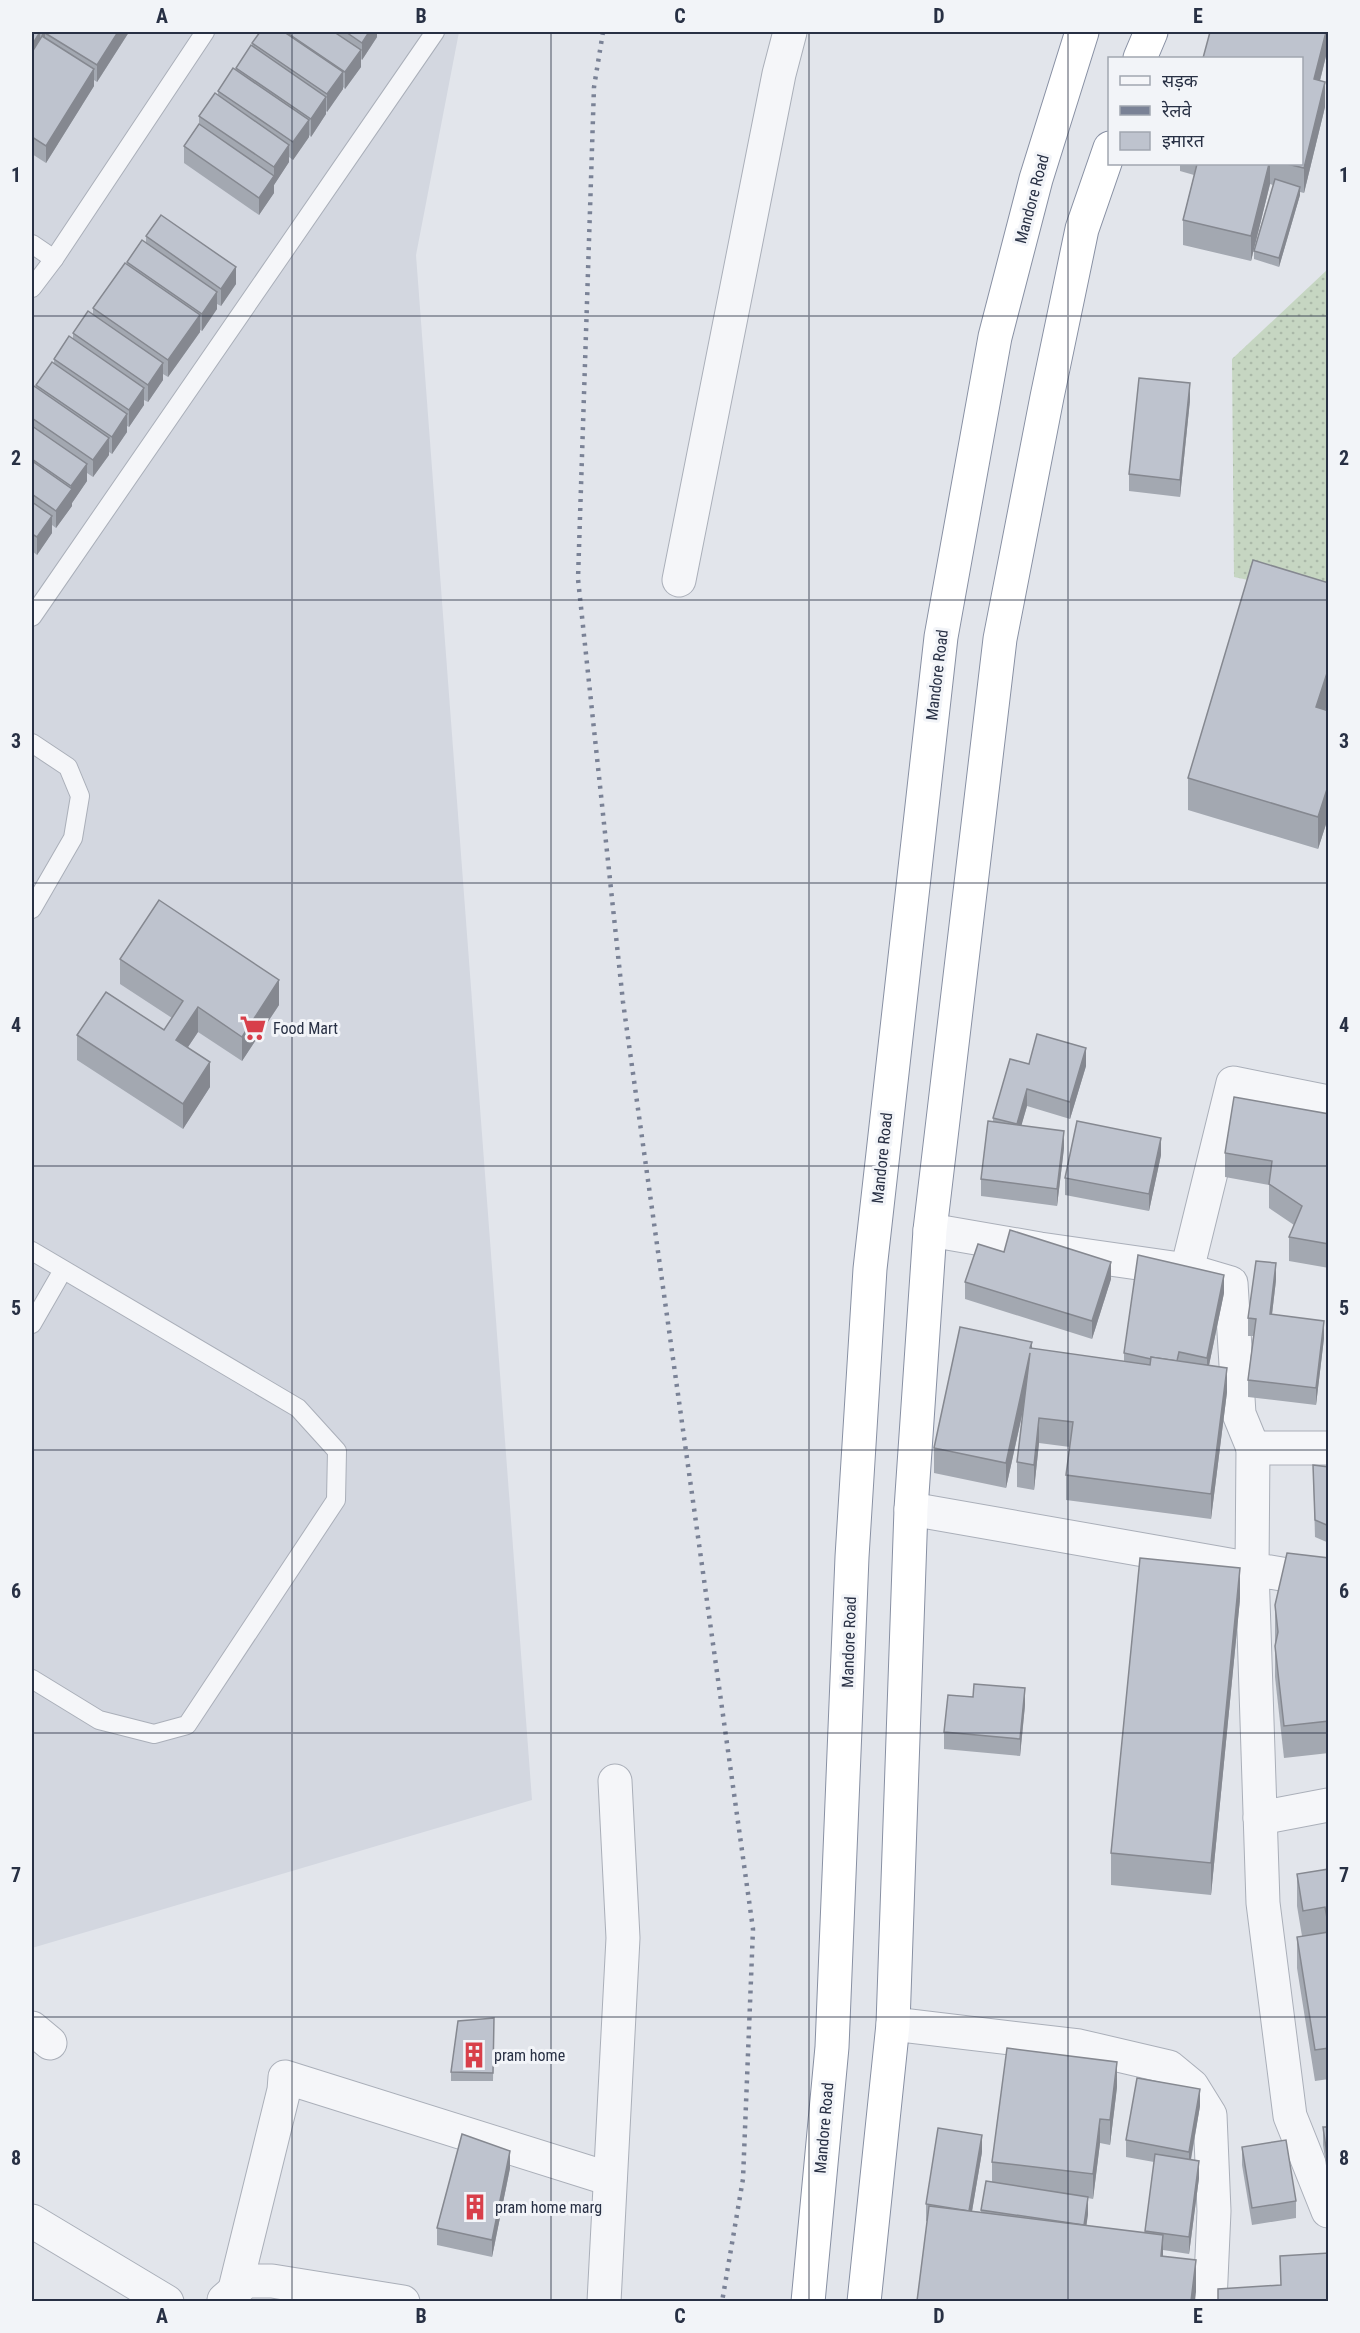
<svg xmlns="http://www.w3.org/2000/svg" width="1360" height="2333" font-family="'Roboto Condensed','Noto Sans Devanagari',sans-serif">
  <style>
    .built { fill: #d3d7e0 }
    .grass { fill: url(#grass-dots) }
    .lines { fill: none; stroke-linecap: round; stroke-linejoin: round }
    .service-casing { stroke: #aaafb9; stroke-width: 20 }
    .minor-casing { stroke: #aaafb9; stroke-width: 35 }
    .trunk-casing { stroke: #8890a3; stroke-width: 35 }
    .service { stroke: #f5f6f9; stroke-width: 18 }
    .minor { stroke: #f5f6f9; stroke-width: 33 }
    .trunk { stroke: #fff; stroke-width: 33 }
    .rail { stroke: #7a8296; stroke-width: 4.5; stroke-dasharray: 3 6; stroke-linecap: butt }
    .wall { fill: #a3a8b1 }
    .shaded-wall { fill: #858890 }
    .building { fill: #bec3ce; stroke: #858890; stroke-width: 1.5 }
    .grid { fill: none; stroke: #283044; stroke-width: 1.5; stroke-opacity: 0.55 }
    .labels { text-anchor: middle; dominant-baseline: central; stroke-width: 6; stroke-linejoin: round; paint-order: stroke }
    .street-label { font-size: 16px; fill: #283044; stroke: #f2f4f8 }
    .poi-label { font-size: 16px; fill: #283044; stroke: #f2f4f8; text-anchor: start }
    .neatline { fill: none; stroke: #283044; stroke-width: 2 }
    .grid-label { font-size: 20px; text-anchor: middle; font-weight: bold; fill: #283044 }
  </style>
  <defs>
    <pattern id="grass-dots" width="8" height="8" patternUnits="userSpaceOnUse" patternTransform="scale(1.5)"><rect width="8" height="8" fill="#c6d6c2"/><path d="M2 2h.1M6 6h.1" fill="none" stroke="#aab8a8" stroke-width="1.8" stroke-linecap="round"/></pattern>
  </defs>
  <rect width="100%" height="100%" fill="#e2e5eb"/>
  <path class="built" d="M32,32H459L416,255L532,1800L32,1948Z"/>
  <path class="grass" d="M1328,269V597L1234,577L1232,359Z"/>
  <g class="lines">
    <g class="service-casing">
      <g id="service">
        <path d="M32,244L54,259"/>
        <path d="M32,288L54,259L205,32"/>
        <path d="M32,617L435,32"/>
        <path d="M32,743L68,767L80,796L73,838L32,909"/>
        <path d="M32,1251L298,1408L337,1451L336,1500L187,1725L154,1734L99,1720L32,1679"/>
        <path d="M32,1324L63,1270"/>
      </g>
    </g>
    <g class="minor-casing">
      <g id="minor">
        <path d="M679,580L779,74L790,32"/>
        <path d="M930,1230L1040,1249L1187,1270L1231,1283L1239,1414L1253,1448"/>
        <path d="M1187,1270L1233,1083L1328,1102"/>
        <path d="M1328,1448H1253L1252,1569L1328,1582"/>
        <path d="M911,1509L1252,1569L1263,1903L1290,2116L1328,2211"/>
        <path d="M1260,1818L1328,1805"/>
        <path d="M893,2024L1079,2046L1169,2067L1192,2086L1210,2115L1214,2211L1210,2302"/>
        <path d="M32,2028L50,2043"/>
        <path d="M32,2221L167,2302"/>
        <path d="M235,2289L284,2090L285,2077L610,2179"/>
        <path d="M224,2300L246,2281H272L403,2302"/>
        <path d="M604,2302L623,1938L615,1781"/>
      </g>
    </g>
    <g class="trunk-casing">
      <g id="trunk">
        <path d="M1140,58L1151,32"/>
        <path d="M808,2302L832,2047L852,1557L870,1269L941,637L995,337L1036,179L1082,32"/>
        <path d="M864,2302L893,2024L911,1509L930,1230L1000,639L1047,397L1082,229L1110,148"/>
      </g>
    </g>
    <use href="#service" class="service"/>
    <use href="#minor" class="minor"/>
    <use href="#trunk" class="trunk"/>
    <path class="rail" d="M603,32L594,87L578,579L623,1002L753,1929L743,2179L722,2302"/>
  </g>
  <g class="wall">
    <path d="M32,32H129L97,82L94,80V86L46,163L32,154Z"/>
    <path d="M260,32H377V37L362,60L361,59V67L345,89L343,87V89L327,112L326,111V114L311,137L309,135V137L293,160L289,157V162L274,185V193L259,215L184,163V146L199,124V116L218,96V91L236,70V68L252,46V43Z"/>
    <path d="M1327,32V52L1320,81L1325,107L1304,193L1300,192V195L1279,267L1254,259V251L1273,185L1270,184L1251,261L1183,245V220L1194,175L1180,171V164H1302Z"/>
    <path d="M146,236L236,284L221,306L217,304V309L202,331L200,330V332L168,377L163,374V380L148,402L144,400V405L129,427L127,426V432L112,454L109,452V455L93,477L87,473V481L72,503V506L56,528L52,525V533L37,555L32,551V390L36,388V385L54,364V359L73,339V333L93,314V308L127,264V262L146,242Z"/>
    <path d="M1190,400L1180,497L1129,491V474Z"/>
    <path d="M1329,583V699L1325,710L1329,711V815L1318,849L1188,810V778Z"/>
    <path d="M120,959L279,1005L242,1061L198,1032L188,1047L210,1087L183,1129L77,1060V1035L164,1030L172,1018L120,984Z"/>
    <path d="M1029,1064L1086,1066L1070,1119L1027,1106L1021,1126L1064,1148L1057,1206L981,1196V1179L993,1122V1118Z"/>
    <path d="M1329,1114V1268L1289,1261V1237L1294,1225L1269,1208V1185L1225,1177V1153Z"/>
    <path d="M1161,1155L1149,1211L1065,1195V1178Z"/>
    <path d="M1004,1252L1111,1279L1092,1339L965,1299V1282Z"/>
    <path d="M1276,1280L1272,1314L1324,1338L1316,1405L1248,1397V1380L1253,1336H1248V1318Z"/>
    <path d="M1224,1293L1209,1365L1227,1392L1211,1519L1066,1500V1475L1070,1447L1039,1443L1034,1490L1017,1487V1462L1023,1411L1006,1488L934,1473V1448L1032,1349L1124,1361V1353Z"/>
    <path d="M1313,1465L1329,1467V1543L1315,1537Z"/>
    <path d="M1329,1558V1753L1284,1758L1275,1677V1605Z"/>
    <path d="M1240,1599L1211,1895L1111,1885V1853Z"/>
    <path d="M1025,1705L1020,1756L944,1749V1732Z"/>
    <path d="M1329,1869V2079L1315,2081L1297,1968V1937L1302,1936L1297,1906V1874Z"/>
    <path d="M494,2018L493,2081H451V2072Z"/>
    <path d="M1117,2087L1110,2145L1100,2143L1093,2199L1088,2198V2214L1086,2226L1145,2233L1154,2162L1126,2157V2140L1200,2106L1191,2160L1199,2178L1189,2254L1163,2250V2256L1196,2292L926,2221V2204L982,2152L972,2211L981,2212V2210L992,2182V2162Z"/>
    <path d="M1323,2127H1329V2186L1323,2145Z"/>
    <path d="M1242,2147L1296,2201V2218L1252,2225L1242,2165Z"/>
    <path d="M510,2168L492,2257L437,2245V2228Z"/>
  </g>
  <g class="shaded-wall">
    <path d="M40,32V49L32,62V45Z"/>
    <path d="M42,32H52L45,33V44L42,48Z"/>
    <path d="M118,32H129L97,82V65Z"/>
    <path d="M369,32H377V37L362,60V43Z"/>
    <path d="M1326,32H1327V52L1314,104V79Z"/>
    <path d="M361,50V67L345,89V72Z"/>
    <path d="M94,69V86L46,163V146Z"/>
    <path d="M343,72V89L327,112V94Z"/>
    <path d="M1325,82V107L1304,193V168Z"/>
    <path d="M326,97V114L311,137V119Z"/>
    <path d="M309,120V137L293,160V142Z"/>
    <path d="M289,145V162L274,185V193L259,215V198L274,176V167Z"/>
    <path d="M1269,164H1270V184L1251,261V236Z"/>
    <path d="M1300,187V195L1279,267V258Z"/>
    <path d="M236,267V284L221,306V289Z"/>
    <path d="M217,292V309L202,331V314Z"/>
    <path d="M200,315V332L168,377V360Z"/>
    <path d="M163,363V380L148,402V385Z"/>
    <path d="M1190,383V400L1180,497V480Z"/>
    <path d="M144,388V405L129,427V410Z"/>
    <path d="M127,414V432L112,454V437Z"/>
    <path d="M109,438V455L93,477V460Z"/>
    <path d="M87,464V481L72,503V506L56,528V511L71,490V486Z"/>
    <path d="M52,516V533L37,555V537Z"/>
    <path d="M1329,667V699L1316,739V707Z"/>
    <path d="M1329,783V815L1318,849V817Z"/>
    <path d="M33,825V856L32,859V827Z"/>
    <path d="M279,980V1005L242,1061V1037Z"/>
    <path d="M198,1007V1032L176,1065V1040Z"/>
    <path d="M1086,1048V1066L1070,1119V1102Z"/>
    <path d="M210,1062V1087L183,1129V1104Z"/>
    <path d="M1027,1089V1106L1017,1141V1124Z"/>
    <path d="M1064,1131V1148L1057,1206V1189Z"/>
    <path d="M1161,1138V1155L1149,1211V1194Z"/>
    <path d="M1111,1262V1279L1092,1339V1321Z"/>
    <path d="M1276,1263V1280L1270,1331V1314Z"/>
    <path d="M1224,1275V1293L1207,1375V1358Z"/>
    <path d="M1324,1321V1338L1316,1405V1388Z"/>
    <path d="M1032,1342V1367L1030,1378L1006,1488V1463Z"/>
    <path d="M1227,1368V1392L1211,1519V1494Z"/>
    <path d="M1039,1418V1443L1034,1490V1465Z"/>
    <path d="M1240,1568V1599L1211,1895V1863Z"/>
    <path d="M1025,1688V1705L1020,1756V1739Z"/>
    <path d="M1117,2062V2087L1110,2145V2120Z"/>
    <path d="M1200,2089V2106L1189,2169V2152Z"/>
    <path d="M1100,2119V2143L1093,2199V2174Z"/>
    <path d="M982,2135V2152L969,2229V2211Z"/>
    <path d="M510,2151V2168L492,2257V2240Z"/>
    <path d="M1199,2161V2178L1189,2254V2237Z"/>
    <path d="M1088,2197V2214L1084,2243V2226Z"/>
    <path d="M1163,2235V2267L1161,2256Z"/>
    <path d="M1196,2260V2292L1195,2301H1191Z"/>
  </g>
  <g class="building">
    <path d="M32,32H40L32,45Z"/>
    <path d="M46,32H118L97,65L45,33Z"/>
    <path d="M260,32H284L343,72L327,94L252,43Z"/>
    <path d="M286,32H334L361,50L345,72Z"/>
    <path d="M346,32H369L362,43Z"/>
    <path d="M1210,32H1326L1314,79L1325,82L1304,168L1287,164H1302V58H1203Z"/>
    <path d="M42,36L94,69L46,146L32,137V52Z"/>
    <path d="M251,45L326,97L311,119L236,68Z"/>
    <path d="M233,68L309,120L293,142L218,91Z"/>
    <path d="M215,93L289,145L274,167L199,116Z"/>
    <path d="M199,124L274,176L259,198L184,146Z"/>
    <path d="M1197,164H1269L1251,236L1183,220Z"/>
    <path d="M1275,179L1300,187L1279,258L1254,251Z"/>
    <path d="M161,215L236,267L221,289L146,236Z"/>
    <path d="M142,240L217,292L202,314L127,262Z"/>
    <path d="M125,263L200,315L168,360L93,308Z"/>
    <path d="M88,311L163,363L148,385L73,333Z"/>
    <path d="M69,336L144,388L129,410L54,359Z"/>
    <path d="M52,362L127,414L112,437L36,385Z"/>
    <path d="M1139,378L1190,383L1180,480L1129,474Z"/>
    <path d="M34,386L109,438L93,460L32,418V390Z"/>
    <path d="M32,426L87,464L71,486L32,459Z"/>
    <path d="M32,461L72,489L56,511L32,494Z"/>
    <path d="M32,502L52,516L37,537L32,534Z"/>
    <path d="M1253,560L1329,583V667L1316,707L1329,711V783L1318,817L1188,778Z"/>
    <path d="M159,900L279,980L242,1037L198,1007L176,1040L210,1062L183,1104L77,1035L106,992L164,1030L183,1001L120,959Z"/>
    <path d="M1037,1034L1086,1048L1070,1102L1027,1089L1017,1124L993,1118L1010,1059L1029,1064Z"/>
    <path d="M1234,1097L1329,1114V1244L1289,1237L1302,1206L1269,1184L1272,1161L1225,1153Z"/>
    <path d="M988,1121L1064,1131L1057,1189L981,1179Z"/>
    <path d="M1077,1121L1161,1138L1149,1194L1065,1178Z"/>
    <path d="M1010,1230L1111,1262L1092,1321L965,1282L978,1244L1004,1252Z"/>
    <path d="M1138,1255L1224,1275L1207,1358L1179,1352L1177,1361L1151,1357V1359L1124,1353Z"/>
    <path d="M1256,1261L1276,1263L1270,1314L1324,1321L1316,1388L1248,1380L1256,1319L1248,1318Z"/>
    <path d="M960,1327L1032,1342L1030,1348L1150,1365L1151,1357L1227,1368L1211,1494L1066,1475L1073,1422L1039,1418L1034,1465L1017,1462L1030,1353L1006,1463L934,1448Z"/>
    <path d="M1313,1465L1329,1467V1526L1315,1520Z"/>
    <path d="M1287,1553L1329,1558V1721L1284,1726L1275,1646L1278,1632L1275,1605Z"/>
    <path d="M1140,1558L1240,1568L1211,1863L1111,1853Z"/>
    <path d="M974,1684L1025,1688L1020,1739L944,1732L948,1695L973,1697Z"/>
    <path d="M1329,1869V1929L1325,1907L1303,1911L1297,1874Z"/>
    <path d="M1329,1932V2048L1315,2050L1297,1937Z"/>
    <path d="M494,2018L493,2073L451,2072L458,2021Z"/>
    <path d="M1007,2048L1117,2062L1110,2120L1100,2119L1093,2174L992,2162Z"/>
    <path d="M1137,2078L1200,2089L1189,2152L1126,2140Z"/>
    <path d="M1323,2127H1329V2169Z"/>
    <path d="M938,2128L982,2135L969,2211L926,2204Z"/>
    <path d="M462,2134L510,2151L492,2240L437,2228Z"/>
    <path d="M1286,2140L1296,2201L1252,2208L1242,2147Z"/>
    <path d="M1155,2154L1199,2161L1189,2237L1145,2231Z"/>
    <path d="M986,2181L1088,2197L1084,2225L981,2210Z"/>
    <path d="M929,2206L1163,2235L1161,2256L1196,2260L1191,2301H917Z"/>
    <path d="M1329,2253V2301H1218V2289L1281,2285L1280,2256Z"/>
  </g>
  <path class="grid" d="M292,32V2302M551,32V2302M809,32V2302M1068,32V2302M32,316H1328M32,600H1328M32,883H1328M32,1166H1328M32,1450H1328M32,1733H1328M32,2017H1328"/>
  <defs>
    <g id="supermarket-bare" transform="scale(2.07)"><path d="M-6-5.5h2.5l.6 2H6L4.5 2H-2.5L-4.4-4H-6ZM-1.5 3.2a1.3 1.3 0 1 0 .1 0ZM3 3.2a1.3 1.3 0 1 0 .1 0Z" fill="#d83f4a" stroke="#f2f4f8" stroke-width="2.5" paint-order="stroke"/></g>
    <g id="building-bare" transform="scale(2.07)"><path d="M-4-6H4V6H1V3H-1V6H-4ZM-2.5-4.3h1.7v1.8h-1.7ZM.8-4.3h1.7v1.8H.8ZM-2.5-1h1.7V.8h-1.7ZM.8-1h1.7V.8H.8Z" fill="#d83f4a" stroke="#f2f4f8" stroke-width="2.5" paint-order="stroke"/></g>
  </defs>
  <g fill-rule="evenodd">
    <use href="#supermarket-bare" x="253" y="1028"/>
    <use href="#building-bare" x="474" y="2055"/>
    <use href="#building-bare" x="475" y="2207"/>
  </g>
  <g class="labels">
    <g class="street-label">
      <text transform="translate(1032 199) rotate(-75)">Mandore Road</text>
      <text transform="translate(937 675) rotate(-83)">Mandore Road</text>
      <text transform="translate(882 1158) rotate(-84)">Mandore Road</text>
      <text transform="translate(849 1642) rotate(-88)">Mandore Road</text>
      <text transform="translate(824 2128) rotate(-85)">Mandore Road</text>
    </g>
    <g class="poi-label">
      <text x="273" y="1028">Food Mart</text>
      <text x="494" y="2055">pram home</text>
      <text x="495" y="2207">pram home marg</text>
    </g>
  </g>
  <rect width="1360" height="2333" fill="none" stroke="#f2f4f8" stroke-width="66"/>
  <rect x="1108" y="57" width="195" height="108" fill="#f2f4f8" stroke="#a1a6b0" stroke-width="1.5"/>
  <rect x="1120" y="76" width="30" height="9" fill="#f5f6f9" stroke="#a1a6b0" stroke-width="1.5"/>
  <text x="1162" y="87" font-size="18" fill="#283044">सड़क</text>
  <rect x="1120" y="106" width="30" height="9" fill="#7a8296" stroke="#a1a6b0" stroke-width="1.5"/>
  <text x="1162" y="117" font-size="18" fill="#283044">रेलवे</text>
  <rect x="1120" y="132" width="30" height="18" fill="#bec3ce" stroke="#a1a6b0" stroke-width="1.5"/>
  <text x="1162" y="147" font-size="18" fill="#283044">इमारत</text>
  <rect x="33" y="33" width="1294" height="2267" class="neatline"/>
  <g class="grid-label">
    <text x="162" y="23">A</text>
    <text x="421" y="23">B</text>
    <text x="680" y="23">C</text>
    <text x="939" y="23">D</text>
    <text x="1198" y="23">E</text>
    <text x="16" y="182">1</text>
    <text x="1344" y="182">1</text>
    <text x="16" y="465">2</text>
    <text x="1344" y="465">2</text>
    <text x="16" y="748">3</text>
    <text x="1344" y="748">3</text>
    <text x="16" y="1032">4</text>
    <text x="1344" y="1032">4</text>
    <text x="16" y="1315">5</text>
    <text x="1344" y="1315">5</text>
    <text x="16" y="1598">6</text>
    <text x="1344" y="1598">6</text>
    <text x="16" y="1882">7</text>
    <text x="1344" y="1882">7</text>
    <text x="16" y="2165">8</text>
    <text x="1344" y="2165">8</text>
    <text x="162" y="2323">A</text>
    <text x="421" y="2323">B</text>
    <text x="680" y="2323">C</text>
    <text x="939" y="2323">D</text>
    <text x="1198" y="2323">E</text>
  </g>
</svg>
